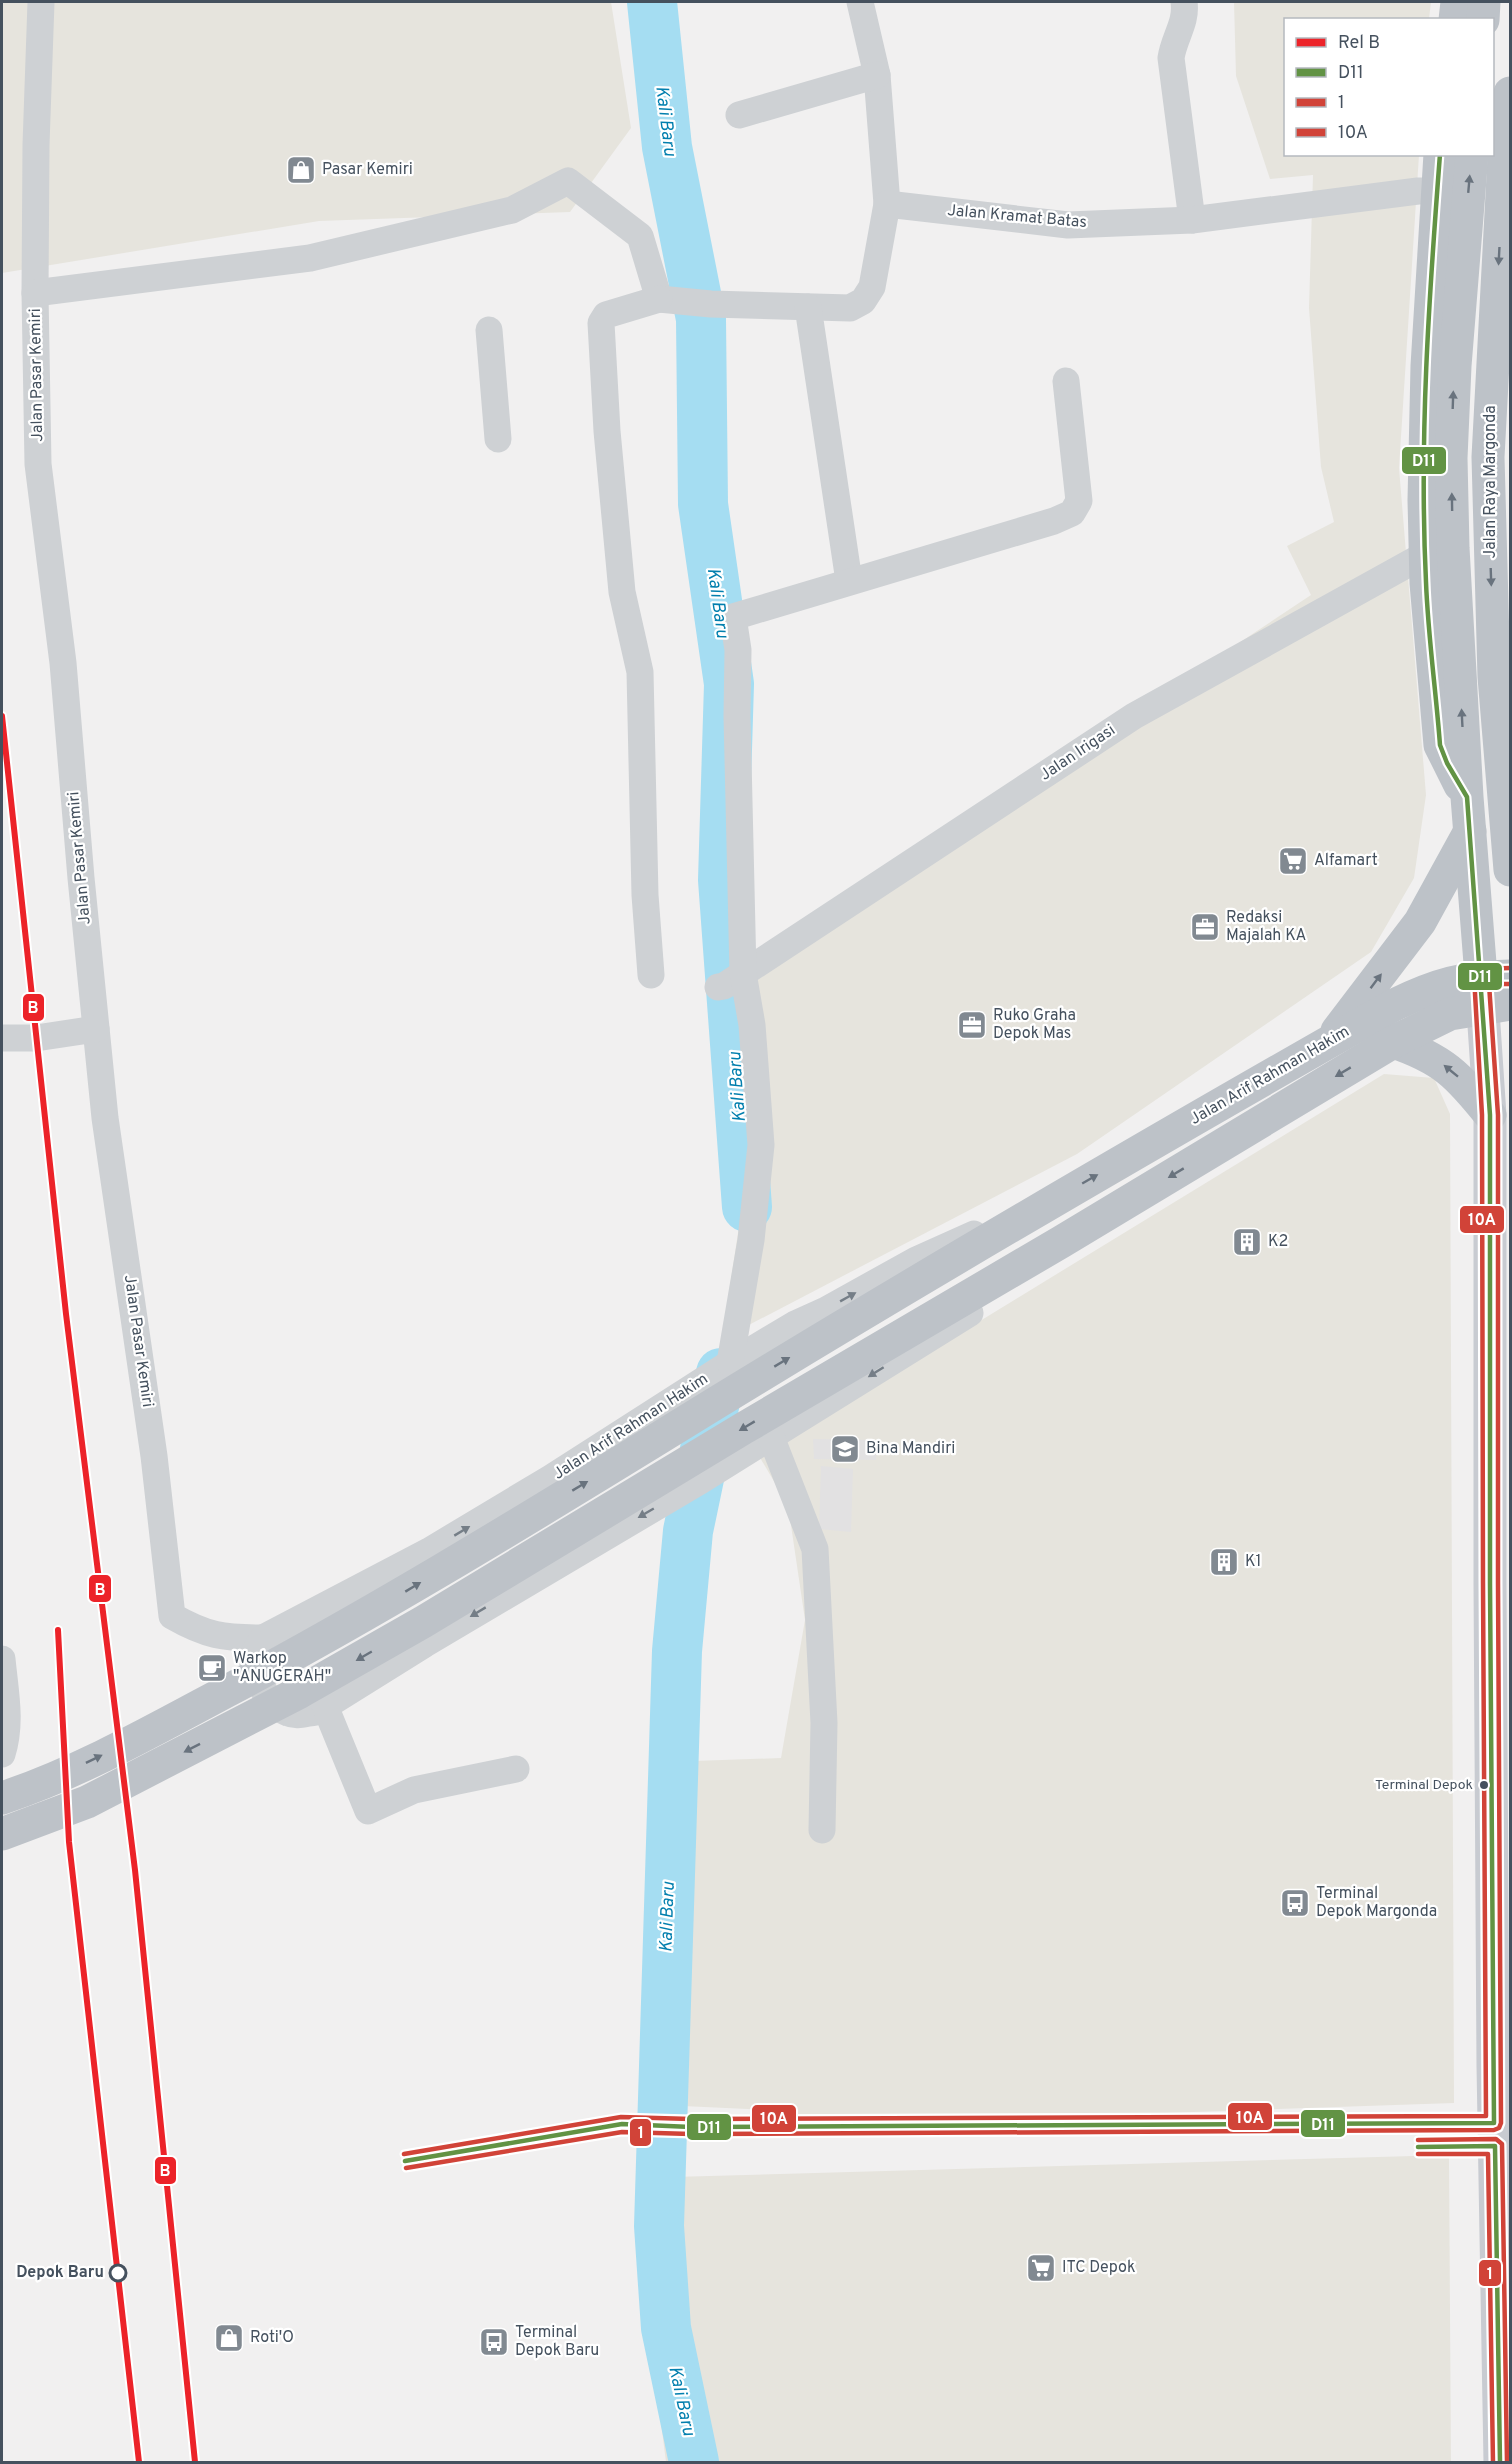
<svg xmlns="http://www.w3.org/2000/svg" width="1512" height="2464" font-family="Overpass,sans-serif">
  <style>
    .commercial { fill: #e6e4dd }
    .education { fill: #e2e1e2 }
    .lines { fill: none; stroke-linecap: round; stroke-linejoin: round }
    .river { stroke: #a5ddf2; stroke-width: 50 }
    .street { stroke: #ced1d4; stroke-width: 27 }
    .primary { stroke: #c8cbd1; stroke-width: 33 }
    .highway { stroke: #bdc2c8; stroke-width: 33 }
    .bus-1-casing { stroke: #fff; stroke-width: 9 }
    .bus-2-casing { stroke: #fff; stroke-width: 9 }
    .bus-3-casing { stroke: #fff; stroke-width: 9 }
    .bus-1 { stroke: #629344; stroke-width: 4.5 }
    .bus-2 { stroke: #d14338; stroke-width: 4.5 }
    .bus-3 { stroke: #d14338; stroke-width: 4.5 }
    .rail-1-casing { stroke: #fff; stroke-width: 10 }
    .rail-1 { stroke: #ec2329; stroke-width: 6 }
    .oneway { fill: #69737e }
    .oneway2 { fill: #757e87 }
    .bus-dot { fill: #45515e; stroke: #fff; stroke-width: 2 }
    .stop-dot { fill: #fff; stroke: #45515e; stroke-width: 3 }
    .labels { text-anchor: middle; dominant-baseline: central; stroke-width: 4.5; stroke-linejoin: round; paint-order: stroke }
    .bus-label { font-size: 14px; fill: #45515e; stroke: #fff; text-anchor: end }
    .poi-label { font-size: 16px; fill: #45515e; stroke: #fff; text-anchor: start }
    .street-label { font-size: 16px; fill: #45515e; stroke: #fff }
    .stop-label { font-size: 16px; font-weight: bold; fill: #45515e; stroke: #fff; text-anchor: end }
    .water-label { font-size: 18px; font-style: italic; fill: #027fae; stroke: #fff }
    .line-badge { stroke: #fff; stroke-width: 2 }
    .badge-label { font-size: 16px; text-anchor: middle; font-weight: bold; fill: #fff }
  </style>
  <rect width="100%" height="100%" fill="#f1f0f0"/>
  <g class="commercial">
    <path d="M2,2H611L631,128L570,212L319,221L2,273Z"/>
    <path d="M1234,2H1431L1429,19L1286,20V154L1419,155L1399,468L1426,795L1414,878L1371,952L1077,1154L722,1339L755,1120L749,969L1311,595L1287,546L1334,522L1321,467L1309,308L1313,175L1270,179L1236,76Z"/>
    <path d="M1384,1074L1434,1078L1450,1114L1454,2103L788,2126L770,2110L639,2104L645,1922L655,1783L666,1762L781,1758L805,1620L788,1505L759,1456Z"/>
    <path d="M1449,2155L1451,2462H666L635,2221L636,2178Z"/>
  </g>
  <g class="education">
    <path d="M813,1439L878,1440L876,1460L814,1459Z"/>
    <path d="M821,1466L853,1469L851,1532L819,1529Z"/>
  </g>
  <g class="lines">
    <g class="river">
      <path d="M652,2L667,147L701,319L703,504L729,684L723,880L747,1207"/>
      <path d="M694,2462L666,2328L659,2226L677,1651L688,1531L721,1373"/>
    </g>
    <g class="street">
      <path d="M41,2L36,145L35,293L38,464L63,663L81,878L105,1118L154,1456L172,1616C207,1636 223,1638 263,1638"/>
      <path d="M860,2L877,75L887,204"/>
      <path d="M1184,2C1187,23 1174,37 1171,58L1192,220"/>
      <path d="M739,115L877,75"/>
      <path d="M35,293L310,258L512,210L568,181L640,236L659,299L711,304L850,308L863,301L872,287L887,204L1068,225L1192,220L1418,191H1437"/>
      <path d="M808,307L849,581"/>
      <path d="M489,330L498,439"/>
      <path d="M651,975L645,895L640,672L622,592L607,431L601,323L606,315L659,299"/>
      <path d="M718,987L724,986L1134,716L1426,554"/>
      <path d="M2,1038H36L96,1029"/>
      <path d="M970,1313L700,1481L425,1644L316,1712C306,1713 297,1717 288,1713C272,1708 251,1676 253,1660C253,1652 259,1645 263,1638L429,1551L549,1479L730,1363L795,1324L826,1310L916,1260L974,1234"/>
      <path d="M730,1363L751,1240L761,1145L752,1025L743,973L737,716L738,650L733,617L1054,521L1072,513L1079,501L1066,381"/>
      <path d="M771,1437L815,1549L824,1723L822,1830"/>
      <path d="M2,1659C5,1691 12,1723 2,1754"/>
      <path d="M325,1706L368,1811L414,1790L516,1769"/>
    </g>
    <path class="primary" d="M1481,981L1490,1115V1583L1493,2066L1500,2462"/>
    <g class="highway">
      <path d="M1455,20L1457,2"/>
      <path d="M1483,20L1484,2"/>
      <path d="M1510,93L1504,157L1488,457L1494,677L1510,870"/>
      <path d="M1440,154L1427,366L1424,500L1426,583L1440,745L1460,785"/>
      <path d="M1472,154L1455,366L1451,458L1453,548L1467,797L1481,976"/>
      <path d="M1337,1031L1420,922L1470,831"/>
      <path d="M1393,1042C1443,1059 1458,1075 1490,1115"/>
      <path d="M2,1798C80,1772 154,1730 227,1691C372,1614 511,1529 651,1443C896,1291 1144,1147 1394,1005C1437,984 1463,977 1510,976"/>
      <path d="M2,1834L87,1802L300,1692L423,1622L744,1428L1061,1242L1393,1042L1450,1014L1510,1004"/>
    </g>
    <g class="bus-1-casing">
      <g id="bus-1">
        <path d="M1418,2147L1495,2146L1500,2462"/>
        <path d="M405,2161L622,2124L691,2127L1494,2123L1490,1583V1115L1467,797L1447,763L1440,745C1436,691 1428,636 1426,582C1419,439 1429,297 1440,154"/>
      </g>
    </g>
    <g class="bus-2-casing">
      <g id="bus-2">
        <path d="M1418,2154H1488L1493,2462"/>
        <path d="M406,2168L622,2132L691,2134L1494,2130L1499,2128L1501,2123L1498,1583V1115L1489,984H1510"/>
      </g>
    </g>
    <g class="bus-3-casing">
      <g id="bus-3">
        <path d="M1418,2140L1496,2139L1502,2144L1507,2462"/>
        <path d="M404,2154L621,2117L691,2119L1486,2116L1483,1583L1482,1115L1474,976L1480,969L1510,968"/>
      </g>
    </g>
    <use href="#bus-1" class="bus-1"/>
    <use href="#bus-2" class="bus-2"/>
    <use href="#bus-3" class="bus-3"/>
    <g class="rail-1-casing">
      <g id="rail-1">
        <path d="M2,716L66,1314L135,1870L195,2462"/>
        <path d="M58,1630L69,1842L139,2462"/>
      </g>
    </g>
    <use href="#rail-1" class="rail-1"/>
  </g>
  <defs><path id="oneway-solid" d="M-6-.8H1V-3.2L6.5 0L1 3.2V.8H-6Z" transform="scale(1.5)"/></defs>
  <g class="oneway">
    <use href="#oneway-solid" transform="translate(1469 184) rotate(-85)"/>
    <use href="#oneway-solid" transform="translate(1499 256) rotate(93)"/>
    <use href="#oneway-solid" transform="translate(1453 400) rotate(-88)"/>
    <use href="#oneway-solid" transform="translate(1452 502) rotate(-91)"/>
    <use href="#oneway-solid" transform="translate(1491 577) rotate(88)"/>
    <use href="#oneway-solid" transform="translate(1462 718) rotate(-93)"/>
    <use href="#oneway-solid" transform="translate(1376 981) rotate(-53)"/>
    <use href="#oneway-solid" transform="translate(1451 1071) rotate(-141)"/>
    <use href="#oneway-solid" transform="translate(1343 1072) rotate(149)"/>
    <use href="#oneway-solid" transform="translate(1176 1173) rotate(149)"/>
    <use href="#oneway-solid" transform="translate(1090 1179) rotate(-30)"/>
    <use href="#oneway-solid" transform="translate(782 1362) rotate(-31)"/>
    <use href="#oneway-solid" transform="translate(747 1426) rotate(149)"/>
    <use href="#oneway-solid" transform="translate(580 1486) rotate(-31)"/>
    <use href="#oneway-solid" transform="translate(413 1587) rotate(-31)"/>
    <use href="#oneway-solid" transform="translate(364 1656) rotate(150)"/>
    <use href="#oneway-solid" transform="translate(192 1748) rotate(153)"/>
    <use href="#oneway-solid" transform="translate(94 1759) rotate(-26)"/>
  </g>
  <g class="oneway2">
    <use href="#oneway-solid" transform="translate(848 1297) rotate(-29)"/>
    <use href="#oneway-solid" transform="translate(876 1372) rotate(148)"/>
    <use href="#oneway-solid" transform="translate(646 1513) rotate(150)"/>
    <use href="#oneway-solid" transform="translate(462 1531) rotate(-31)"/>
    <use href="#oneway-solid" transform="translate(478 1612) rotate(149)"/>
  </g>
  <defs>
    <g id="shop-square" transform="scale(1.5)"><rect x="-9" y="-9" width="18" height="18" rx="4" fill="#818991" stroke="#fff"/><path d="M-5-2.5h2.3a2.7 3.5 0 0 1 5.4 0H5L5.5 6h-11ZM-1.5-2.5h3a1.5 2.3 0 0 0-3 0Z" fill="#fff"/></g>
    <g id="supermarket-square" transform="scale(1.5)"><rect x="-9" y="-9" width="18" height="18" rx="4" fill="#818991" stroke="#fff"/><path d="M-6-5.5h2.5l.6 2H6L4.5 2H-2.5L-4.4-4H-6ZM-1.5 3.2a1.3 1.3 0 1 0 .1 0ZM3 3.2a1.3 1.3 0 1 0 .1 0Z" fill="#fff"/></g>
    <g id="office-square" transform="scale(1.5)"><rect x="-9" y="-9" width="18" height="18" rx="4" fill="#818991" stroke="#fff"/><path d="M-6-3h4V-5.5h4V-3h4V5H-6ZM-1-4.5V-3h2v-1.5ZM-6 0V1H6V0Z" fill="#fff"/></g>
    <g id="building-square" transform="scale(1.5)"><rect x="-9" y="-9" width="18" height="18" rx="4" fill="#818991" stroke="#fff"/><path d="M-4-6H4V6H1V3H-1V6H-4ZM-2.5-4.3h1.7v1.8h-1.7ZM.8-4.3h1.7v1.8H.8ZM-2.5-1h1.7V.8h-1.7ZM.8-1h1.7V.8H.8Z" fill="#fff"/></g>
    <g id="school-square" transform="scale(1.5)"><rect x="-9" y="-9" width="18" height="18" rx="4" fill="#818991" stroke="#fff"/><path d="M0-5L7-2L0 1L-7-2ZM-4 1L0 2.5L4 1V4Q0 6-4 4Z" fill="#fff"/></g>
    <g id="cafe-square" transform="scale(1.5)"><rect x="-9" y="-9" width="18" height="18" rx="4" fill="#818991" stroke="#fff"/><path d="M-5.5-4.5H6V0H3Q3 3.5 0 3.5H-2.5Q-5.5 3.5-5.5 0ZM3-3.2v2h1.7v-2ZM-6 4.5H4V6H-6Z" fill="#fff"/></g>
    <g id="bus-square" transform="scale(1.5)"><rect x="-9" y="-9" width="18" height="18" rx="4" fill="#818991" stroke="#fff"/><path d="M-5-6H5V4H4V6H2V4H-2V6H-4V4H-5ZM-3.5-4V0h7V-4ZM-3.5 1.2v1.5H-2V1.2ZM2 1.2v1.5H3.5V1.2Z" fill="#fff"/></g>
  </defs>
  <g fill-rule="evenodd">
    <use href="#shop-square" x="301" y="170"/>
    <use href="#supermarket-square" x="1293" y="861"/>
    <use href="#office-square" x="1205" y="927"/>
    <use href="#office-square" x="972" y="1025"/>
    <use href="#building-square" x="1247" y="1242"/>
    <use href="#school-square" x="845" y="1449"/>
    <use href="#building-square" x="1224" y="1562"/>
    <use href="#cafe-square" x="212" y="1668"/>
    <use href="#bus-square" x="1295" y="1903"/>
    <use href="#supermarket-square" x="1041" y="2268"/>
    <use href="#shop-square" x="229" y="2338"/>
    <use href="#bus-square" x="494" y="2342"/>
  </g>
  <circle class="bus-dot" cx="1484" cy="1785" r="5"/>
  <circle class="stop-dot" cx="118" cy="2273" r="8"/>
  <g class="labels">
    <g class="bus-label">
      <text x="1473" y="1785">Terminal Depok</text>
    </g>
    <g class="poi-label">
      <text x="322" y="170">Pasar Kemiri</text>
      <text x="1314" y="861">Alfamart</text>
      <text x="1226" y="918">Redaksi<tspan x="1226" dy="18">Majalah KA</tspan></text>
      <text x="993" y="1016">Ruko Graha<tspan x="993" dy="18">Depok Mas</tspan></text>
      <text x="1268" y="1242">K2</text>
      <text x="866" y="1449">Bina Mandiri</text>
      <text x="1245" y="1562">K1</text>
      <text x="233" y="1659">Warkop<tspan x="233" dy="18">"ANUGERAH"</tspan></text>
      <text x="1316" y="1894">Terminal<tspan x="1316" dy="18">Depok Margonda</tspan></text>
      <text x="1062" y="2268">ITC Depok</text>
      <text x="515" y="2333">Terminal<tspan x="515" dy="18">Depok Baru</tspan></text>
      <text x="250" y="2338">Roti'O</text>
    </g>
    <g class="street-label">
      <text transform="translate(1017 217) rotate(5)">Jalan Kramat Batas</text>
      <text transform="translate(37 375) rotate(-91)">Jalan Pasar Kemiri</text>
      <text transform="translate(1491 482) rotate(-90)">Jalan Raya Margonda</text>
      <text transform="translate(1078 753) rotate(-34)">Jalan Irigasi</text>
      <text transform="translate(80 858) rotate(-95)">Jalan Pasar Kemiri</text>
      <text transform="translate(1270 1076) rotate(-30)">Jalan Arif Rahman Hakim</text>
      <text transform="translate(138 1341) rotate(82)">Jalan Pasar Kemiri</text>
      <text transform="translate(631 1427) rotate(-33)">Jalan Arif Rahman Hakim</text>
    </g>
    <g class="stop-label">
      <text x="104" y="2273">Depok Baru</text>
    </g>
    <g class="water-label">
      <text transform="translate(665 121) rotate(83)">Kali Baru</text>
      <text transform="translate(717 603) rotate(82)">Kali Baru</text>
      <text transform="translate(738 1087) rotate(-94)">Kali Baru</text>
      <text transform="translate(668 1917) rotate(-88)">Kali Baru</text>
      <text transform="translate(681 2401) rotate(78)">Kali Baru</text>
    </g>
  </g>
  <g class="line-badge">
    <rect x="1401" y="446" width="46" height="29" rx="6" fill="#629344"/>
    <rect x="1457" y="962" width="46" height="29" rx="6" fill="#629344"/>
    <rect x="22" y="993" width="23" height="29" rx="6" fill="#ec2329"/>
    <rect x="1459" y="1205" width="46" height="29" rx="6" fill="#d14338"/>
    <rect x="88" y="1574" width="24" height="29" rx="6" fill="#ec2329"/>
    <rect x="1227" y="2102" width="46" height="29" rx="6" fill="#d14338"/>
    <rect x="751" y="2104" width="46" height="29" rx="6" fill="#d14338"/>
    <rect x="1300" y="2109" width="46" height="29" rx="6" fill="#629344"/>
    <rect x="686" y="2113" width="46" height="28" rx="6" fill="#629344"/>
    <rect x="629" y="2118" width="23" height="29" rx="6" fill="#d14338"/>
    <rect x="154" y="2156" width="23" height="29" rx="6" fill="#ec2329"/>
    <rect x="1478" y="2259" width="24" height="28" rx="6" fill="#d14338"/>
  </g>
  <g class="badge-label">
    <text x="1424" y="466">D11</text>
    <text x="1480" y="982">D11</text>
    <text x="33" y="1013">B</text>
    <text x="1482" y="1225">10A</text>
    <text x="100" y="1595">B</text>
    <text x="1250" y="2123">10A</text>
    <text x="774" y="2124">10A</text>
    <text x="1323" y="2130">D11</text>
    <text x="709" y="2133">D11</text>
    <text x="641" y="2138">1</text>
    <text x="165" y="2176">B</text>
    <text x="1490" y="2279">1</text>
  </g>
  <rect width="1512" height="2464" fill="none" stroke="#45515e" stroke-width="6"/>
  <rect x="1284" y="18" width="210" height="138" fill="#ffffff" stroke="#b5b9bf" stroke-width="1.5"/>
  <rect x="1296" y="38" width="30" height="9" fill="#ec2329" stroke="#b5b9bf" stroke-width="1.5"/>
  <text x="1338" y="48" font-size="18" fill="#45515e">Rel B</text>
  <rect x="1296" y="68" width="30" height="9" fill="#629344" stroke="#b5b9bf" stroke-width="1.5"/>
  <text x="1338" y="78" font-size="18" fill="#45515e">D11</text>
  <rect x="1296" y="98" width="30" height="9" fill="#d14338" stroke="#b5b9bf" stroke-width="1.5"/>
  <text x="1338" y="108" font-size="18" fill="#45515e">1</text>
  <rect x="1296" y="128" width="30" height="9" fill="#d14338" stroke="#b5b9bf" stroke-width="1.5"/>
  <text x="1338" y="138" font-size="18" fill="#45515e">10A</text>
</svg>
